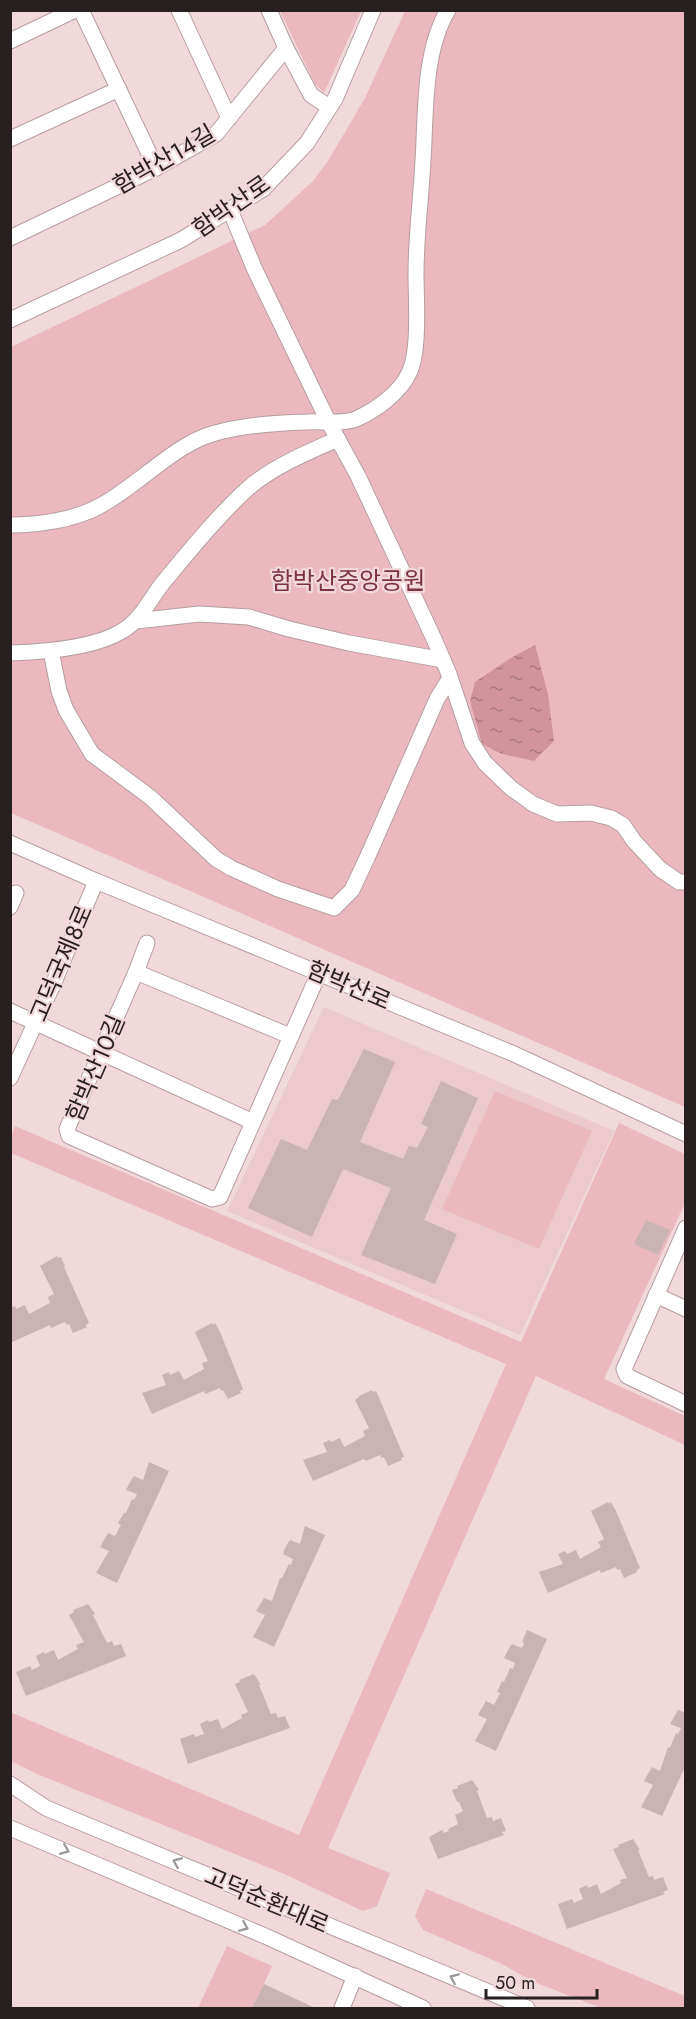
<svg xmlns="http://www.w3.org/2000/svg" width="696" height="2019" font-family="Jost,'Noto Sans KR',sans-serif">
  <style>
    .built { fill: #ebc9cd }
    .green { fill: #ecb8bf }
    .water { fill: url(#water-ripples) }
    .building { fill: #cbb2b5 }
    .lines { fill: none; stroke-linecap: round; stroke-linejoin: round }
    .minor-casing { stroke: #b69ea1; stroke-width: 17 }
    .minor { stroke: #fff; stroke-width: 15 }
    .oneway { stroke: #9e9a9b }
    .labels { text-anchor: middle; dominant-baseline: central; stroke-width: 4.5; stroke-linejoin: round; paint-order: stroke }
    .street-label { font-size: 24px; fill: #281f20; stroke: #f1d8db }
    .park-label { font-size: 24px; fill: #7c3242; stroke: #f1d8db }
  </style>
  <defs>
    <pattern id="water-ripples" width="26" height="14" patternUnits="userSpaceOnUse" patternTransform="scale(1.5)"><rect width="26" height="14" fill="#d1949d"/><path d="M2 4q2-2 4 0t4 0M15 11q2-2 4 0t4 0" fill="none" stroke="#aa7880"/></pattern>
  </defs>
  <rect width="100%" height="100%" fill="#f1d8db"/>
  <path class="built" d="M324,1007L614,1131L520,1335L227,1211Z"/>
  <g class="green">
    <path d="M280,11H361L324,93L315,84Z"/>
    <path d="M405,11H685V1107L11,813V347L265,225L313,181L328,161L365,98Z"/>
    <path d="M495,1091L592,1131L539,1249L442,1209Z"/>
    <path d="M619,1123L685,1154V1203L604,1379L685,1416V1445L536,1376L328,1848L390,1873L377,1906L363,1911L282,1873L37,1774L11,1761L10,1712L299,1835L506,1364L11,1153V1137L15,1126L521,1342Z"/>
    <path d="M426,1889L685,1996V2008H601L534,1982L502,1964L423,1930L415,1916Z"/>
    <path d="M227,1946L272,1966L253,2008H198Z"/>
  </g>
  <path class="water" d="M535,645L548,694L554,741L534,761L502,754L482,744L470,701L475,682L509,659Z"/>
  <g class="building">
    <path d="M364,1049L395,1062L360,1142L403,1159L409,1146L417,1148L428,1127L421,1124L441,1081L478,1098L424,1220L457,1234L435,1284L361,1255L391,1188L343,1169L312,1237L248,1208L281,1139L307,1150L332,1099L338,1100Z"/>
    <path d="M646,1220L670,1230L658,1255L634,1244Z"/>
    <path d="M57,1256L58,1258L61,1257L65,1266L64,1267L89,1323L86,1325L87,1327L73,1333L69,1324L67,1325L65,1322L51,1328L50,1325L10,1343V1320L12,1319L10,1308L15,1306L16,1309L25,1305L29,1314L50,1303L48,1297L54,1294L40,1266Z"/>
    <path d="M212,1323L213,1325L215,1323L220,1332L243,1389L240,1391L241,1393L228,1399L223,1390L221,1391L220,1388L205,1394L204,1391L152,1414L142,1393L166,1385L162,1375L169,1372L170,1375L179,1371L184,1380L204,1369L202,1363L208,1361L195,1332Z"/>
    <path d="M372,1390L373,1392L376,1391L380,1400L404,1457L401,1458L402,1460L388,1466L384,1457L382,1458L380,1455L366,1461L364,1459L313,1481L303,1460L327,1452L323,1443L330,1440L331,1442L340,1438L344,1447L365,1436L363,1431L369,1428L355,1400L359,1397V1396Z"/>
    <path d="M149,1462L169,1471L117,1583L96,1573L109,1551L100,1547L108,1533L115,1536L121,1525L118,1523L124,1513H126L132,1499L134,1500L137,1494L126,1490L130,1482L134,1476L143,1480Z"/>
    <path d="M608,1502L609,1504L611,1502L616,1511L640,1568L637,1570V1572L624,1578L620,1569L617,1570L616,1567L601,1573L600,1570L548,1593L539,1572L563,1564L558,1554L565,1551L567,1554L576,1550L580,1559L601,1547L598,1542L604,1539L591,1511Z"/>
    <path d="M305,1526L325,1535L274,1647L253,1637L265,1615L256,1611L264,1598L272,1601L280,1578H282L289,1564L291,1565L293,1559L283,1554L286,1546L290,1540L300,1544Z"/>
    <path d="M88,1604L95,1614L93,1615L107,1643L112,1641L114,1646L121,1644L126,1656L26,1696L16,1672L30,1666L32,1670L40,1666L36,1656L44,1652L45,1654L54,1650L58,1660L78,1649L76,1645L84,1642L69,1615L74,1612L73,1610Z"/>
    <path d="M527,1630L547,1639L496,1751L475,1741L487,1719L478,1715L486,1701L494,1705L500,1693L497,1692L502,1681L504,1682L510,1668L513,1669L515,1663L504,1658L508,1650L512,1644L522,1648L524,1643L522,1642Z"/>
    <path d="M254,1674L261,1685H259L271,1714L276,1713L278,1718L285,1716L290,1728L188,1764L180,1739L194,1734L195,1737L204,1734L200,1724L208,1720L209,1722L218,1719L222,1729L242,1718L241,1715L248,1712L235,1684L240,1682L239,1680Z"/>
    <path d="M678,1710L686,1713V1765L662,1816L641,1807L653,1785L644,1781L652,1767L660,1771L668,1747L670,1748L676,1733L678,1734L681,1728L670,1724Z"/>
    <path d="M472,1780L479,1790L477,1791L487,1818L492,1817L493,1821L501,1818L506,1831L502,1832L504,1835L438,1859L429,1837L442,1830L444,1833L449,1831L448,1829L458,1824L455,1815L463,1811L459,1802H457L452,1790L458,1788L457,1786Z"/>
    <path d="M633,1839L640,1850H638L649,1877L653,1876L654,1880L663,1877L668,1890L663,1892L665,1894L567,1929L558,1904L572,1899L574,1903L583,1899L579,1889L587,1885L588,1888L597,1884L601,1894L621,1883L620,1880L627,1878L613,1849L619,1847L618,1845Z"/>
    <path d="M264,1984L315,2008H252Z"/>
  </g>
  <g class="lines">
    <g class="minor-casing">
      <g id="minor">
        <path d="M81,10L156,168"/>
        <path d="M179,10L229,118"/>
        <path d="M10,41L75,10"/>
        <path d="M286,48L311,95L329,107"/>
        <path d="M10,139L119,89"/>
        <path d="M230,210L255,270L328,421L358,476L434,639L449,674L472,743L485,763L511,788L533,804L557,814L591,813L611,818L623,825L634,841L660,869L679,882H686"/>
        <path d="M10,238L156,168L216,134L286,48L269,10"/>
        <path d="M10,320L181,240L263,189L307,143L335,99L373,10"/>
        <path d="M10,525C39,525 73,520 98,507C117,497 134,483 150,471C170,456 189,441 212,434C242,425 275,423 306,422C319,421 345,424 356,419C376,410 400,393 409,373C420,351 416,299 416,274C416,236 421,198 423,161C426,114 423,52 448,10"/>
        <path d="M136,621L199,614L249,617L289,629L349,643L443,660"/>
        <path d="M51,651L59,691L66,710L92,754L150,797L216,859L231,868L278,889L334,908L352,890L367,858L437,699L450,678"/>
        <path d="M10,653C42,652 95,648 122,631C143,619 151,596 166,579C191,549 217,517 246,490C272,467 306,453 338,439"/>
        <path d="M10,843L96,881L514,1054L686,1134"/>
        <path d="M10,907L16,893"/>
        <path d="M136,972L147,943"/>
        <path d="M10,1011L253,1122"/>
        <path d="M290,1036L136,972L67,1129L69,1136L212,1199L220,1197L319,973"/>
        <path d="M10,1078L55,980L96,881"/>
        <path d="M686,1228L624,1369L627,1376L686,1404"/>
        <path d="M656,1295L686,1309"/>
        <path d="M10,1784L46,1808L527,2008"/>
        <path d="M10,1828L265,1936L423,2008"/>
        <path d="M342,2008L355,1976"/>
      </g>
    </g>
    <use href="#minor" class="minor"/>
  </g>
  <defs><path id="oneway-chevron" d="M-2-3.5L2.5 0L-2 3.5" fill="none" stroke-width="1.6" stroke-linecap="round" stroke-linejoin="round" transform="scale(1.5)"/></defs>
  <g class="oneway">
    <use href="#oneway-chevron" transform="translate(65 1850) rotate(22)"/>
    <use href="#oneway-chevron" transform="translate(177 1862) rotate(-157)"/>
    <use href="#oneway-chevron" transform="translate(244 1927) rotate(23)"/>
    <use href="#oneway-chevron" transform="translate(454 1978) rotate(-157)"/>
  </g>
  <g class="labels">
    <g class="street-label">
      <text transform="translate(164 159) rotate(-30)">함박산14길</text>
      <text transform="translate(231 206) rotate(-35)">함박산로</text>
      <text transform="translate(61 963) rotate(-67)">고덕국제8로</text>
      <text transform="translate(349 985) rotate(23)">함박산로</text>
      <text transform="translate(95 1068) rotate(-67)">함박산10길</text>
      <text transform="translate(267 1900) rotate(23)">고덕순환대로</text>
    </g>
    <g class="park-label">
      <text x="348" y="580">함박산중앙공원</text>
    </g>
  </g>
  <rect width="696" height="2019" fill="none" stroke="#281f20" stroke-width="24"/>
  <path d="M486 1989v9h111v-9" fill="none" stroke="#281f20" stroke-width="3"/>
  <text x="495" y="1989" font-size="18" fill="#281f20" stroke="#f1d8db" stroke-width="4.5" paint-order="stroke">50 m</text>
</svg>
